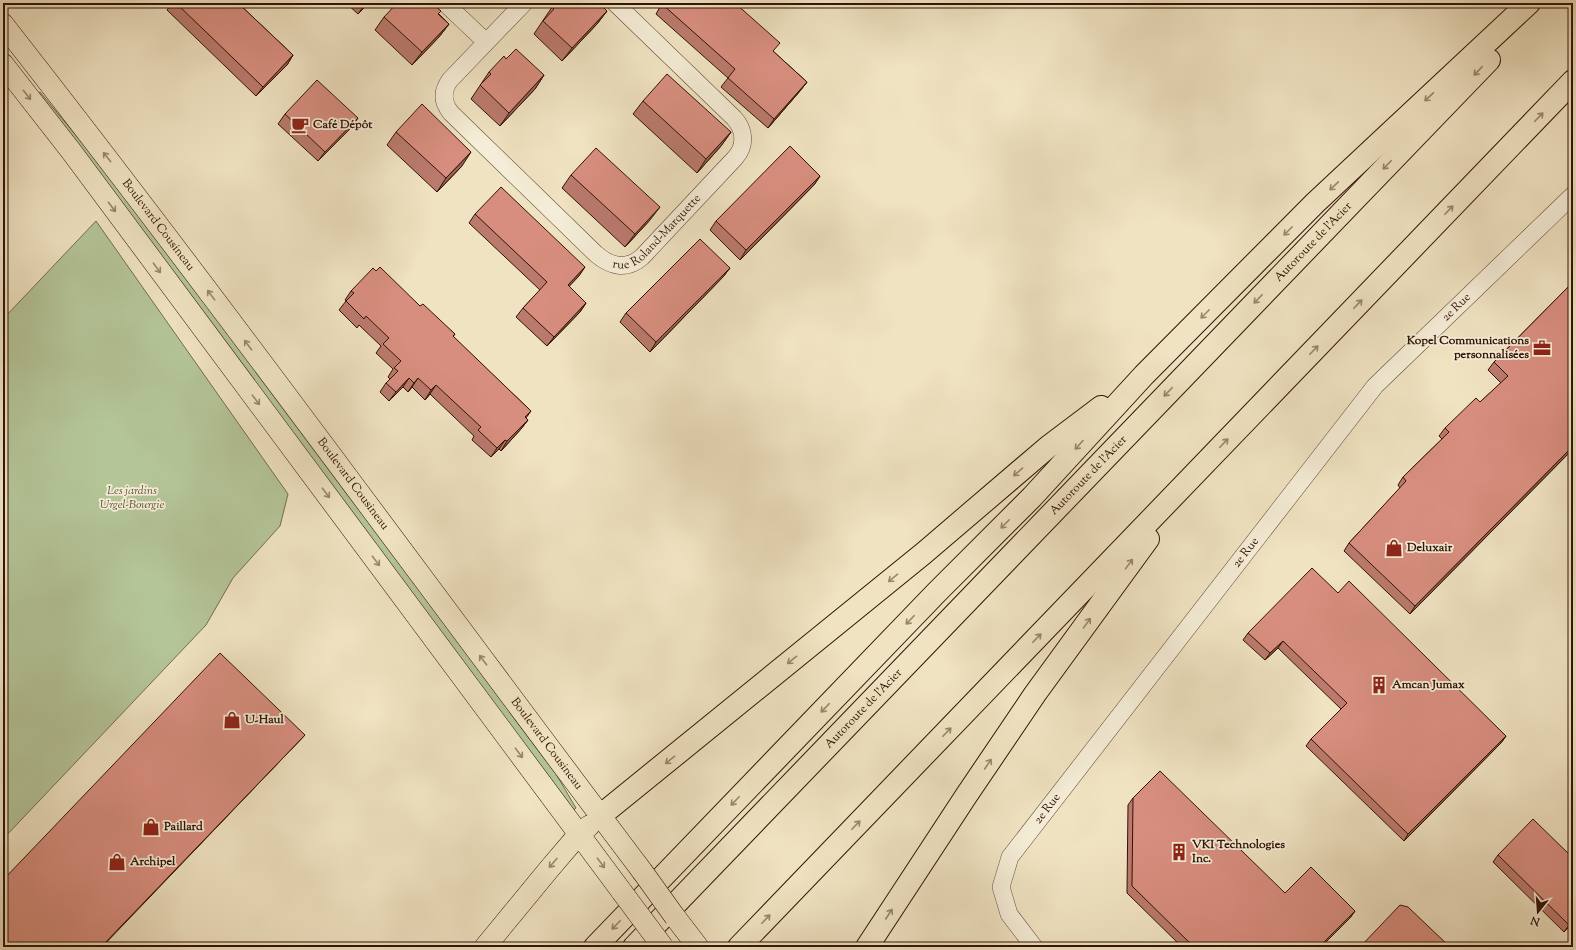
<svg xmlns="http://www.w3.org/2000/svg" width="1576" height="950" font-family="'Sorts Mill Goudy',serif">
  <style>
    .green { fill: #b4c598; stroke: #726c4f }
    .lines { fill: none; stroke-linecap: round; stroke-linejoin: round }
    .minor-casing { stroke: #614635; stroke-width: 18 }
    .major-casing { stroke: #311206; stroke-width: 22 }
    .highway-casing { stroke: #311206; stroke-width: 24 }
    .minor { stroke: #f5edd7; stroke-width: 17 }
    .major { stroke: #f0e3c2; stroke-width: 21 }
    .highway { stroke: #f0e3c2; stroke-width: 22 }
    .major-bridge-casing { stroke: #311206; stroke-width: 22; stroke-linecap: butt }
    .major-bridge { stroke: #f0e3c2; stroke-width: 21 }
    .wall { fill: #ba7a6d; stroke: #311206 }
    .shaded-wall { fill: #976359; stroke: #311206 }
    .building { fill: #d88e7f; stroke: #311206 }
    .oneway { stroke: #9a856d }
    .labels { text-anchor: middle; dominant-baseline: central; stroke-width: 3.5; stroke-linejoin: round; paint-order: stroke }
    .poi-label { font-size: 12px; font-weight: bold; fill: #311206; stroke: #f5edd7; text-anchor: start }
    .street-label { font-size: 12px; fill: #311206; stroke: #f5edd7 }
    .park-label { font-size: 12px; font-style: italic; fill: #5f5139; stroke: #f5edd7 }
  </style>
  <rect width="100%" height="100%" fill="#f0e3c2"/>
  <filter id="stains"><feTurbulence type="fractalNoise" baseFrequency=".005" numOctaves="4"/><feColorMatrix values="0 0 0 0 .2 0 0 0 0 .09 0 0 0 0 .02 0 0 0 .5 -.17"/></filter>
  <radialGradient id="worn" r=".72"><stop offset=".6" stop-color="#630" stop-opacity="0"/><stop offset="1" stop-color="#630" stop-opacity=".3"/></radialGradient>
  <g class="green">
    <path d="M40,92L119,187L556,774L576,808L574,810L37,94Z"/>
    <path d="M96,221L288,494L280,526L233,578L206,625L3,839V319Z"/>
  </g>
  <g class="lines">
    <g class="minor-casing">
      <g id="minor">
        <path d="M445,3L486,42"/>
        <path id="s1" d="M524,3L450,80C442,91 442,102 451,113L596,254C610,266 626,271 642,257L735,158C746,146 745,130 734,118L615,3"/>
        <path id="s2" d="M1034,947L1009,914L1001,887L1010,857L1375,386L1573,195"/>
      </g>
    </g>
    <g class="major-casing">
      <g id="major">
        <path id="s3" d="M3,24C221,302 429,589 642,871"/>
        <path d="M3,64L71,151L622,892"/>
        <path d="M675,917L698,947"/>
        <path d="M485,947L550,868L579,834L589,826"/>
      </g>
    </g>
    <g class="highway-casing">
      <g id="highway">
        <path d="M600,816L924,553L1048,447L1101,407"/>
        <path d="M595,947L937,592L1032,497L1144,375L1315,203L1529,3"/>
        <path id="s4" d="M634,947L1489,60"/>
        <path d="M739,947L1573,81"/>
        <path d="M867,947L966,796L1035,694L1148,539"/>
      </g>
    </g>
    <use href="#minor" class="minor"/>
    <use href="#major" class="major"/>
    <use href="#highway" class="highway"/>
    <g class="major-bridge-casing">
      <g id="major-bridge">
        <path d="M642,871L675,917"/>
        <path d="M622,892L663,947"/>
      </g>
    </g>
    <use href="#major-bridge" class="major-bridge"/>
  </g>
  <g class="wall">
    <path d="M172,3H238L293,55L287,65L256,96L167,10Z"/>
    <path d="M346,3H369L358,14Z"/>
    <path d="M655,3H735L774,52L807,82L800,91L768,128L721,87L728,78L656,14L660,7Z"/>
    <path d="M552,7L607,11L597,24L562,61L534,34Z"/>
    <path d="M439,14L449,24L439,37L412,65L375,30L384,17Z"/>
    <path d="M506,59L544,75L535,89L500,126L471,99L489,72Z"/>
    <path d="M643,101L731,132L721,146L697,173L633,114Z"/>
    <path d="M285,114L352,127L318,161L278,124Z"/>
    <path d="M396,132L462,166L437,192L387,145Z"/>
    <path d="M571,175L650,220L625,247L562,188Z"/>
    <path d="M820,176L814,185L740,260L710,230L716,221Z"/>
    <path d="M475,214L579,276L569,286L586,303L580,312L547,346L516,317L523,308L540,290L469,223Z"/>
    <path d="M730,268L723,277L650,352L620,322L626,313Z"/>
    <path d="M376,271L420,306L455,334L453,337L531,411L526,418L528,420L521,429L501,451L499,449L491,457L472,440L474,436L430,394L425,400L412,387L408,392L403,387L389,401L380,392L386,383L390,379L388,377L393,369L376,353L381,346L359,325L357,328L339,310L346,301L345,300L351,291Z"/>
    <path d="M1573,282V456L1570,452L1410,614L1344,551L1349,543L1400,488L1398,485L1403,477L1442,439L1439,436L1445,428L1480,402L1501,383L1488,370L1494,362Z"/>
    <path d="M1338,593L1506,736L1501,743L1404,841L1306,746L1311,739L1341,709L1278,648L1265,660L1243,640L1248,633Z"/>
    <path d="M1133,798L1285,893L1355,911L1350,918L1321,947H1182L1127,893L1128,805Z"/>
    <path d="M1498,855L1573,923L1564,932L1493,862Z"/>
  </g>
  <g class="shaded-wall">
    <path d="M366,3H369L358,14Z"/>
    <path d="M607,11L597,24L562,61L572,48Z"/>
    <path d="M449,24L439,37L412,65L422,52Z"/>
    <path d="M293,55L287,65L256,96L263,87Z"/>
    <path d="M544,75L535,89L500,126L509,113Z"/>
    <path d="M807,82L800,91L768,128L774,119Z"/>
    <path d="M358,118L352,127L318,161L325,152Z"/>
    <path d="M731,132L721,146L697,173L706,159Z"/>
    <path d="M471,152L462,166L437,192L446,178Z"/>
    <path d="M820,176L814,185L740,260L746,250Z"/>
    <path d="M660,207L650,220L625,247L635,234Z"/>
    <path d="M585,267L579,276L561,295L568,285Z"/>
    <path d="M730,268L723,277L650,352L656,342Z"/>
    <path d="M586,303L580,312L547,346L554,337Z"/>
    <path d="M409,378L403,387L389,401L396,392Z"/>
    <path d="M418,378L412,387L408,392L414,383Z"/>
    <path d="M436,385L430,394L425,400L431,390Z"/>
    <path d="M528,420L521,429L501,451L507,441Z"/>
    <path d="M505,440L499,449L491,457L497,448Z"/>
    <path d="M1573,446L1570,452L1410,614L1415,606Z"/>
    <path d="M1283,641L1278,648L1265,660L1270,653Z"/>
    <path d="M305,735L102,947H101Z"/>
    <path d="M1506,736L1501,743L1404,841L1408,834Z"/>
    <path d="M1355,911L1350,918L1321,947H1319Z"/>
    <path d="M1573,921V923L1564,932L1569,925Z"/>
  </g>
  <g class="building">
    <path d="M176,3H238L293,55L263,87Z"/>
    <path d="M397,3H432L441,11L438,14L449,24L422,52L384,17Z"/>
    <path d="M555,3H599L607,11L572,48L543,21L554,9L552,7Z"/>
    <path d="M664,3H735L780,43L773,51L807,82L774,119L728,78L735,69L662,4Z"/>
    <path d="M516,49L544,75L509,113L480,85L491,74L489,72L504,56L506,59Z"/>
    <path d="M667,74L731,132L706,159L643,101Z"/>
    <path d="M317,80L358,118L325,152L285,114Z"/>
    <path d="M422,104L471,152L446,178L396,132Z"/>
    <path d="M790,146L820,176L746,250L716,221Z"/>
    <path d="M596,148L660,207L635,234L571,175Z"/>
    <path d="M501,187L585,267L568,285L586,303L554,337L523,308L547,282L475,214Z"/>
    <path d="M700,239L730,268L656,342L626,313Z"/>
    <path d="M380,267L420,306L423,304L455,334L453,336L531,411L525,417L528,420L507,441L505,440L497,448L478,430L481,427L436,385L431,390L418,378L414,383L409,378L396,392L386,383L398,371L394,368L401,361L383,344L389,338L366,316L364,319L346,301L354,293L351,291L373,268L376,271Z"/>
    <path d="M1573,282V446L1415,606L1349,543L1406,481L1403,477L1449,432L1445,428L1476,398L1480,402L1508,376L1494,362Z"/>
    <path d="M1312,568L1338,593L1349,581L1506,736L1408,834L1311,739L1347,703L1283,641L1270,653L1248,633Z"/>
    <path d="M220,653L305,735L101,947H3V880Z"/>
    <path d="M1160,771L1285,893L1311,867L1355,911L1319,947H1194L1132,886L1133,798Z"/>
    <path d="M1533,819L1573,858V921L1569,925L1498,855Z"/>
    <path d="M1400,905L1408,907L1450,947H1360Z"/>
  </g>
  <defs><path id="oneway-shaft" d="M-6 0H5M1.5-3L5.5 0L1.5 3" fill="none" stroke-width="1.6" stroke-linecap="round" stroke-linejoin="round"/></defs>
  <g class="oneway">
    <use href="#oneway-shaft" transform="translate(1478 71) rotate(134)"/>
    <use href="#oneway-shaft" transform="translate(27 95) rotate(52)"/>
    <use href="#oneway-shaft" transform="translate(1429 97) rotate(137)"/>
    <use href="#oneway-shaft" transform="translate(1539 117) rotate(-46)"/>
    <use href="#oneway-shaft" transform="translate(107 157) rotate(-128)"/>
    <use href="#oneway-shaft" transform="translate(1387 165) rotate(134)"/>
    <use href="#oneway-shaft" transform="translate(1334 186) rotate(137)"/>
    <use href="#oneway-shaft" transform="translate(112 207) rotate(53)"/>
    <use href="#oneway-shaft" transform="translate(1449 210) rotate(-46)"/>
    <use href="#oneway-shaft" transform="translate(1288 231) rotate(135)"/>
    <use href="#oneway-shaft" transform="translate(157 268) rotate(53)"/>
    <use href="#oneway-shaft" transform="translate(211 295) rotate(-127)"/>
    <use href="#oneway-shaft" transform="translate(1258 299) rotate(134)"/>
    <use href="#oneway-shaft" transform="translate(1358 304) rotate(-46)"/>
    <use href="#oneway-shaft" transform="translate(1205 314) rotate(135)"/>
    <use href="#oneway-shaft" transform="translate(248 345) rotate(-127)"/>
    <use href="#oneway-shaft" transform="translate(1314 350) rotate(-46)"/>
    <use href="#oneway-shaft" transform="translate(1168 392) rotate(134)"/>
    <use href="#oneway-shaft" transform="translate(256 400) rotate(53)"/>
    <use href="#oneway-shaft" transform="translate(1224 443) rotate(-46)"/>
    <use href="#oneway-shaft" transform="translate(1079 445) rotate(132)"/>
    <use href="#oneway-shaft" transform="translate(1018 472) rotate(139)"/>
    <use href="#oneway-shaft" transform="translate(326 493) rotate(53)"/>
    <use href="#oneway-shaft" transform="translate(1005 524) rotate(135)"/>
    <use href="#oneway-shaft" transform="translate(376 561) rotate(53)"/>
    <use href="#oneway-shaft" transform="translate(1129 564) rotate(-54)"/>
    <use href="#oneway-shaft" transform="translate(893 578) rotate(141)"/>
    <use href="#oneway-shaft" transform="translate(910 620) rotate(134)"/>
    <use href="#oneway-shaft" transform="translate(1087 623) rotate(-54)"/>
    <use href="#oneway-shaft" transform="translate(1037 638) rotate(-46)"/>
    <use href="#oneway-shaft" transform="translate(483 660) rotate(-127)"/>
    <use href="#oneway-shaft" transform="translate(792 660) rotate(141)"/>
    <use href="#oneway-shaft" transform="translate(825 708) rotate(134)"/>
    <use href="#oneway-shaft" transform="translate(947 732) rotate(-46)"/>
    <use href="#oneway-shaft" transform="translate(519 753) rotate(53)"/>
    <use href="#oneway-shaft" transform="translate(670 760) rotate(141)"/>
    <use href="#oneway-shaft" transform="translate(988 764) rotate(-56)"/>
    <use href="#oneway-shaft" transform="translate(735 801) rotate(134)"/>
    <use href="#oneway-shaft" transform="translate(856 825) rotate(-46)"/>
    <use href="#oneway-shaft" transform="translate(553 863) rotate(131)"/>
    <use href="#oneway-shaft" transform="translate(601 863) rotate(53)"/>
    <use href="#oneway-shaft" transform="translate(889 914) rotate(-57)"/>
    <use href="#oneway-shaft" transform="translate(766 919) rotate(-46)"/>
    <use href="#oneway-shaft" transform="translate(616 925) rotate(134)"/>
  </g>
  <defs>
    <g id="cafe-bare" transform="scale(1.38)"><path d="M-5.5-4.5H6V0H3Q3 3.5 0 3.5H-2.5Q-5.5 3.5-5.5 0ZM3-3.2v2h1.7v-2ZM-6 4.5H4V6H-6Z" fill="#8f2418" stroke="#f5edd7" stroke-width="2.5" paint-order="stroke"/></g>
    <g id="office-bare" transform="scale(1.38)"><path d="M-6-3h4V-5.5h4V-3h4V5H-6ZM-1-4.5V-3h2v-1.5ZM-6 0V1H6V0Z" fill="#8f2418" stroke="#f5edd7" stroke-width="2.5" paint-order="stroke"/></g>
    <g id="shop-bare" transform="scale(1.38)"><path d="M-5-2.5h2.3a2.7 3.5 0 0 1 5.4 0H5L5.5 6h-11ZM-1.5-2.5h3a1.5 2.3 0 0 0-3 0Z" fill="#8f2418" stroke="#f5edd7" stroke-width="2.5" paint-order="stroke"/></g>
    <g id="building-bare" transform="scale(1.38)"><path d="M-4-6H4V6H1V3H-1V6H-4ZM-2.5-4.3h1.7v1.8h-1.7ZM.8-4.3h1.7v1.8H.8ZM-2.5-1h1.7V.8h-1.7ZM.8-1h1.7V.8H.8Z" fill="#8f2418" stroke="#f5edd7" stroke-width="2.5" paint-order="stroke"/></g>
  </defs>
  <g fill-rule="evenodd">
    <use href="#cafe-bare" x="300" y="125"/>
    <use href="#office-bare" x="1542" y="348"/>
    <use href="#shop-bare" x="1394" y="548"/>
    <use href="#building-bare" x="1379" y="685"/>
    <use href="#shop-bare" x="232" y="720"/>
    <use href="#shop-bare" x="151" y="827"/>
    <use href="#building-bare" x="1179" y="852"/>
    <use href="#shop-bare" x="117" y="862"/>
  </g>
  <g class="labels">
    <g class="poi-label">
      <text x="313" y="125">Café Dépôt</text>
      <text x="1529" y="341" text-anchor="end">Kopel Communications<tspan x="1529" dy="14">personnalisées</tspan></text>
      <text x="1407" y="548">Deluxair</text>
      <text x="1392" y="685">Amcan Jumax</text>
      <text x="245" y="720">U-Haul</text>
      <text x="164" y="827">Paillard</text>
      <text x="1192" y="845">VKI Technologies<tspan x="1192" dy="14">Inc.</tspan></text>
      <text x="130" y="862">Archipel</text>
    </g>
    <g class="street-label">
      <text stroke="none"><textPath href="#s3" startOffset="254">Boulevard Cousineau</textPath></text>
      <text stroke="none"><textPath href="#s1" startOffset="422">rue Roland-Marquette</textPath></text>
      <text stroke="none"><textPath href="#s4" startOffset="979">Autoroute de l'Acier</textPath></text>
      <text stroke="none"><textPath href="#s2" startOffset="810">2e Rue</textPath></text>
      <text stroke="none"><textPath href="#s4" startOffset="655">Autoroute de l'Acier</textPath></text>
      <text stroke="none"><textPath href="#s3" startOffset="578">Boulevard Cousineau</textPath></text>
      <text stroke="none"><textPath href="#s2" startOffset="486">2e Rue</textPath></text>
      <text stroke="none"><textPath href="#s4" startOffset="331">Autoroute de l'Acier</textPath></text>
      <text stroke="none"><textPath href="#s3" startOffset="902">Boulevard Cousineau</textPath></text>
      <text stroke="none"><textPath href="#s2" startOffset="162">2e Rue</textPath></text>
    </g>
    <g class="park-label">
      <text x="132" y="491">Les jardins<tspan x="132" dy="14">Urgel-Bourgie</tspan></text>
    </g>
  </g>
  <rect width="1576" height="950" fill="none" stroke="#f0e3c2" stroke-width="16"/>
  <rect x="4" y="4" width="1568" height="942" fill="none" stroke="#311206" stroke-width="2"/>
  <rect x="8" y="8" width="1560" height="934" fill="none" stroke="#311206"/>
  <g transform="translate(1538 912) rotate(197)" stroke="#f5edd7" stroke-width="3" paint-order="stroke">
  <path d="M0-3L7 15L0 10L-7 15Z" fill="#311206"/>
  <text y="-6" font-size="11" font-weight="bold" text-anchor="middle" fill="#311206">N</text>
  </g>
  <rect width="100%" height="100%" filter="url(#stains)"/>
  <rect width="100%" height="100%" fill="url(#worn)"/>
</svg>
